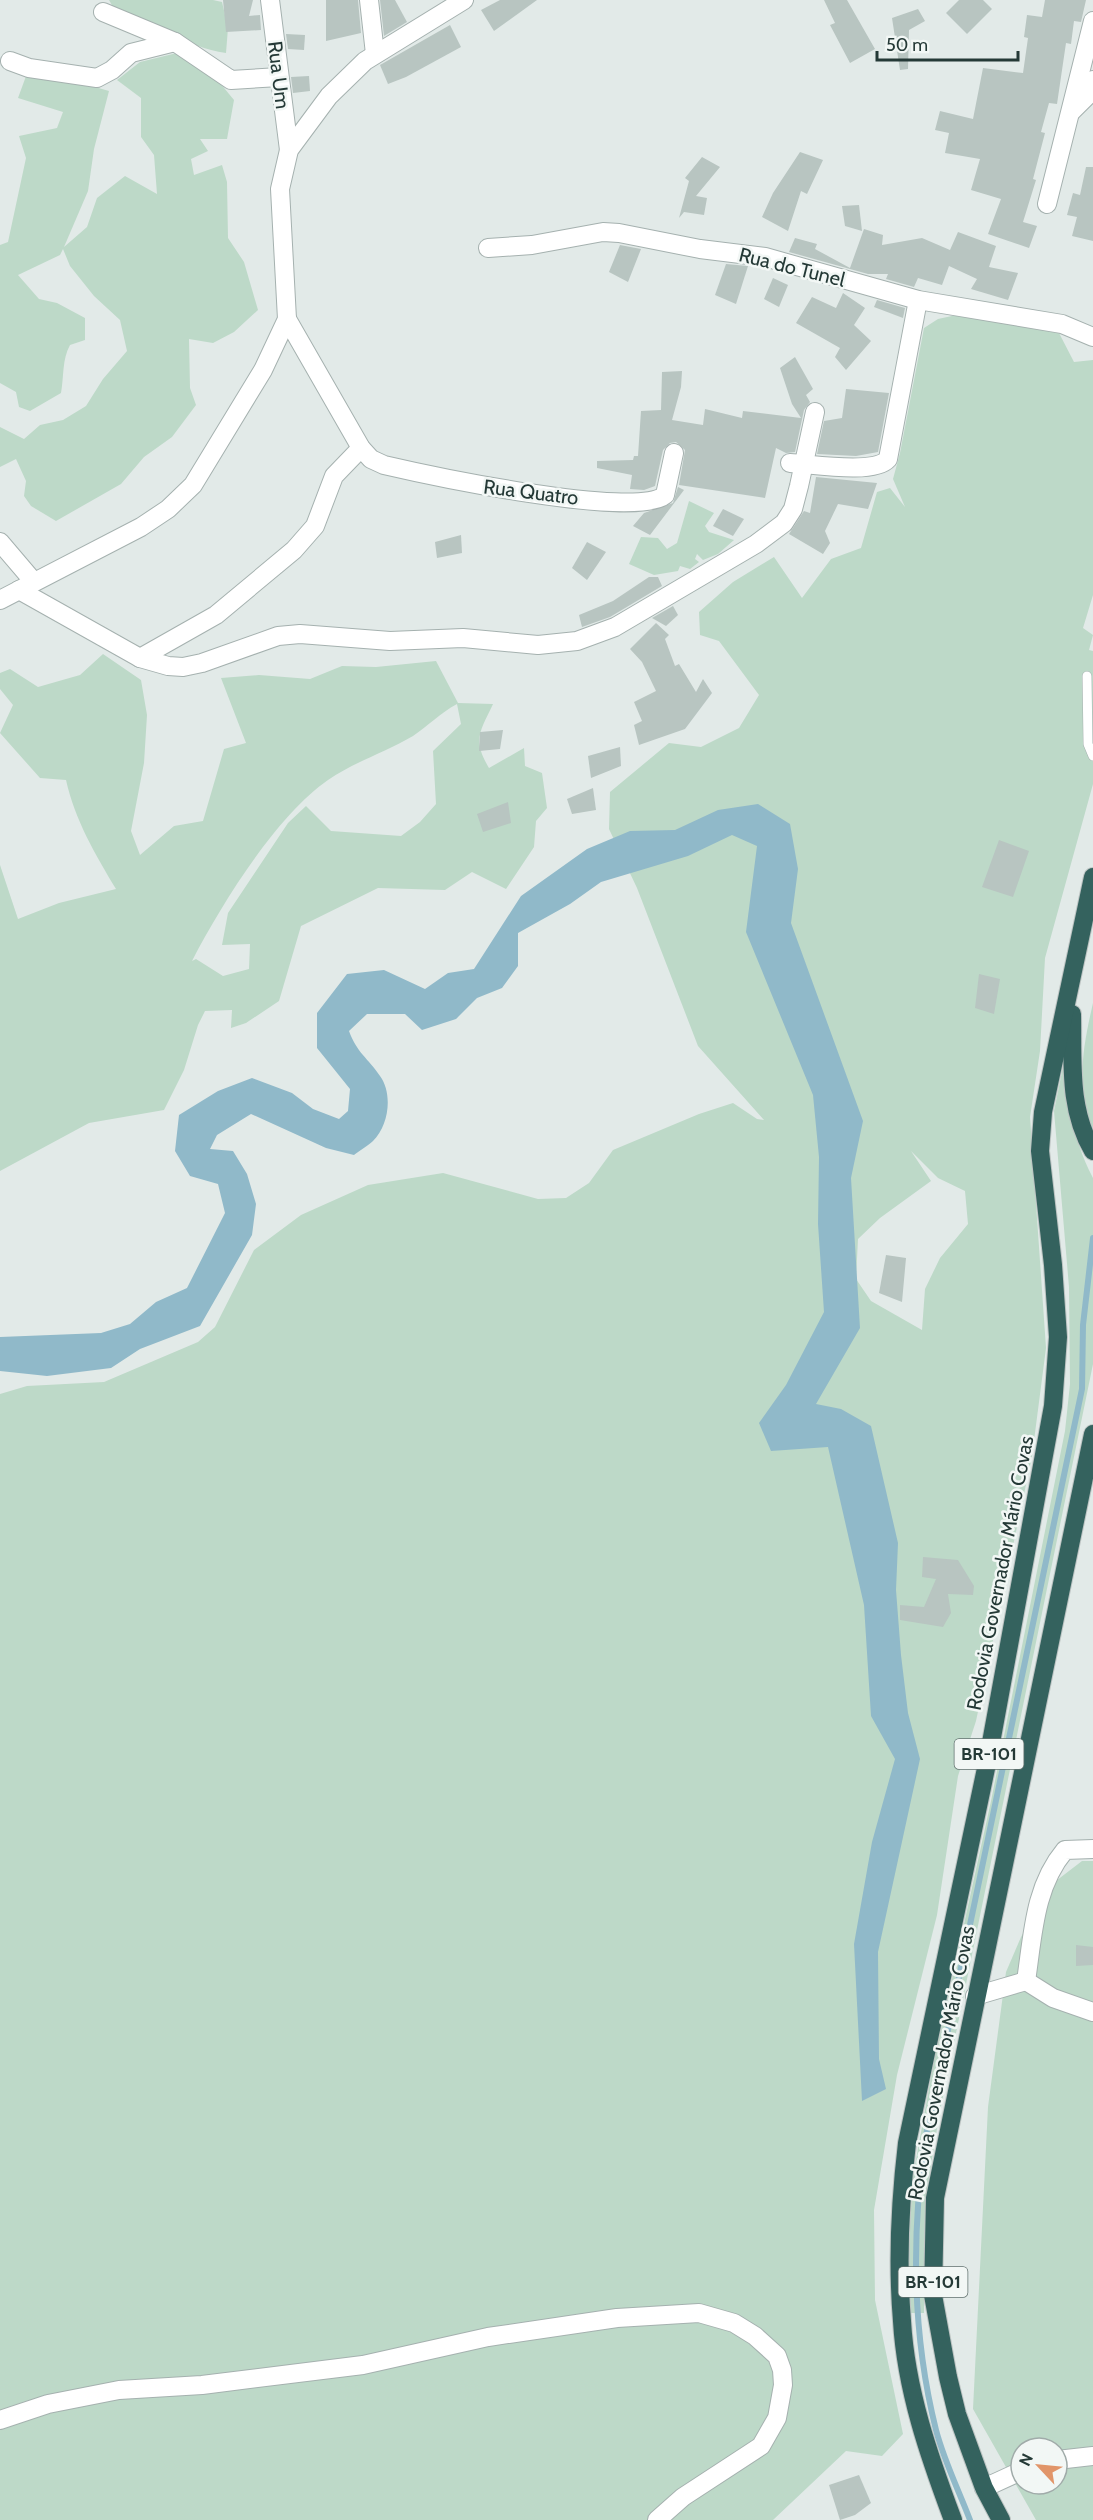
<svg xmlns="http://www.w3.org/2000/svg" width="1093" height="2520" font-family="Cabin,sans-serif">
  <style>
    .green { fill: #bdd9c8; fill-rule: evenodd }
    .water { fill: #90b9c9 }
    .lines { fill: none; stroke-linecap: round; stroke-linejoin: round }
    .stream { stroke: #90b9c9; stroke-width: 6 }
    .building { fill: #b8c5c1 }
    .lane-casing { stroke: #a5b1af; stroke-width: 10 }
    .street-casing { stroke: #a5b1af; stroke-width: 20 }
    .highway-casing { stroke: #bdc4c3; stroke-width: 20 }
    .lane { stroke: #fff; stroke-width: 9 }
    .street { stroke: #fff; stroke-width: 18 }
    .highway { stroke: #34625e; stroke-width: 18 }
    .labels { text-anchor: middle; dominant-baseline: central; stroke-width: 5; stroke-linejoin: round; paint-order: stroke }
    .shield { fill: #f2f7f5; stroke: #62726f; stroke-width: 1.5 }
    .shield-label { font-size: 18px; font-weight: bold; fill: #243936 }
    .street-label { font-size: 20px; fill: #243936; stroke: #f2f7f5 }
  </style>
  <rect width="100%" height="100%" fill="#e2eae8"/>
  <g class="green">
    <path d="M109,0H213L222,2L228,28L226,53C186,48 152,20 113,7Z"/>
    <path d="M177,53L215,77L234,100L227,139H200L208,151L191,159L194,175L222,165L227,182L228,238L244,262L258,310L234,332L213,343L189,339L190,388L196,405L172,437L144,457L121,484L56,521L31,506L24,496L26,481L16,459L0,467V427L24,439L40,425L63,420L86,406L103,379L127,351L120,320L94,296L70,266L63,249L60,255L18,275L39,299L57,303L85,318V340L70,345C62,359 64,377 61,393L30,411L19,407L16,392L0,383V245L8,242L26,158L19,136L57,128L63,112L18,98L29,68L109,91L94,149L88,191L64,247L87,227L97,198L125,176L157,194L154,155L141,137V98L117,80L140,62Z"/>
    <path d="M961,314L1059,333L1074,362L1093,360V595L1083,628L1093,635L1089,650L1093,651V784L1045,958L1040,1051L1030,1117L1046,1348L1032,1456L976,1721L958,1776L937,1915L897,2075L874,2210L875,2300L903,2434L882,2456L846,2451L773,2520H0V1394L27,1386L104,1382L198,1342L215,1327L254,1250L301,1215L368,1185L443,1173L538,1199L566,1198L589,1183L613,1150L699,1114L733,1103L757,1119L764,1120L698,1046L637,888L609,829L610,792L669,743L701,747L739,728L759,695L719,641L700,635L699,612L733,582L774,557L802,598L831,559L861,548L877,492L890,488L905,507L893,479L900,453L924,328L938,319ZM911,1151L938,1178L965,1191L968,1224L940,1258L925,1289L922,1330L871,1301L856,1279L858,1239L880,1218L931,1181Z"/>
    <path d="M689,501L714,513L705,526L709,532L734,540L718,554L703,560L697,554L695,559L699,562L690,569L680,566L678,571L654,575L629,564L641,537L658,538L667,549L677,543Z"/>
    <path d="M103,654L141,680L147,715L144,763L131,831L140,855L174,826L203,821L224,749L246,743L221,678L259,675L310,679L342,666L376,667L436,661L458,703L493,704C480,732 472,739 489,768L524,748L525,766L542,773L547,808L536,821L534,847L506,889L472,872L445,890L378,888L301,926L279,1001L246,1023L231,1028L232,1010L205,1011L198,1025L184,1070L164,1110L89,1123L0,1171V865L18,919L59,903L116,889C95,854 75,820 66,780L40,778L0,733L13,705L0,689V673L10,669L38,687L80,675ZM457,704L461,724L433,751L436,804L420,822L401,836L331,831L306,806L288,823L228,913L222,945L250,944L249,969L223,976L196,959L192,961C221,905 276,816 328,780C354,762 386,752 413,736C428,726 440,713 457,704Z"/>
    <path d="M1093,1003V1128C1074,1090 1084,1042 1093,1003Z"/>
    <path d="M1067,1047C1068,1096 1070,1134 1093,1178V1364L939,2116L925,2203L924,2313H910L908,2258L913,2176L934,2061L991,1801L1065,1431L1070,1384L1069,1287L1054,1111Z"/>
    <path d="M1082,1861H1093V2520H1036L973,2409L988,2107L1006,1972L1021,1937L1052,1884ZM1021,2448H1057V2484H1021Z"/>
  </g>
  <path class="water" d="M758,804L790,824L798,869L791,923L863,1121L851,1178L860,1328L816,1404L841,1409L871,1426L898,1543L896,1590L901,1655L908,1713L920,1759L878,1952L879,2059L886,2089L862,2101L854,1944L872,1842L895,1759L871,1716L864,1605L828,1447L771,1451L759,1423L786,1385L824,1312L818,1224L819,1157L813,1095L746,932L757,846L732,835L688,856L601,882L570,904L518,933V966L502,988L477,998L456,1019L422,1030L405,1014H367L349,1031C357,1053 368,1058 380,1076C393,1094 389,1125 373,1141C368,1146 360,1150 354,1155L326,1148L251,1114L217,1135L210,1149L233,1151L247,1174L256,1204L252,1235L200,1326L140,1349L111,1368L47,1376L0,1371V1337L101,1333L130,1324L156,1302L187,1288L225,1213L218,1184L190,1176L175,1151L179,1115L218,1091L252,1078L292,1093L313,1109L339,1119L348,1111L350,1089L317,1048V1013L347,974L384,970L425,989L448,973L474,969L521,896L587,849L630,831L675,830L718,810Z"/>
  <g class="lines">
    <path class="stream" d="M970,2520C959,2491 944,2461 936,2430C912,2334 911,2238 925,2140L1082,1389L1083,1325L1093,1238"/>
  </g>
  <g class="building">
    <path d="M223,0H253L249,16L260,15L261,30L226,32Z"/>
    <path d="M326,0H358L361,33L326,41Z"/>
    <path d="M380,0H395L407,22L384,36Z"/>
    <path d="M500,0H537L494,31L481,10Z"/>
    <path d="M824,0H847L875,49L850,63L830,25L835,23Z"/>
    <path d="M959,0H983L992,9L967,34L946,13Z"/>
    <path d="M1045,0H1086L1081,22L1074,21L1071,44L1066,43L1057,104L1049,103L1041,132L1045,133L1033,179L1036,180L1023,222L1037,226L1029,248L988,234L1001,199L971,190L980,159L945,153L949,133L935,130L940,111L973,119L983,68L1023,73L1028,38L1024,37L1027,15L1042,17Z"/>
    <path d="M918,9L925,21L909,30L908,69L900,70L892,18Z"/>
    <path d="M450,25L461,47L406,77L388,84L380,65Z"/>
    <path d="M286,34L305,35L304,50L288,49Z"/>
    <path d="M309,76L310,91L293,93L291,77Z"/>
    <path d="M800,152L823,160L807,194L801,191L788,231L762,217L773,193Z"/>
    <path d="M702,157L720,167L696,196L707,198L704,215L684,212L679,218L689,181L685,178Z"/>
    <path d="M1086,167H1093V241L1072,236L1077,217L1067,215L1073,193L1080,195Z"/>
    <path d="M859,205L862,231L845,226L842,206Z"/>
    <path d="M864,229L883,235L882,245L922,238L950,250L958,232L996,246L989,267L1018,273L1008,300L971,289L977,279L949,266L942,285L918,278L914,287L886,279L888,274H868L789,252L795,238L817,244L815,249L850,268Z"/>
    <path d="M620,245L641,249L628,282L609,272Z"/>
    <path d="M726,264L748,266L736,304L715,295Z"/>
    <path d="M773,278L788,285L779,307L764,299Z"/>
    <path d="M843,293L865,308L854,325L871,341L846,370L835,357L840,348L796,323L812,297L836,308Z"/>
    <path d="M877,300L905,308L903,318L874,307Z"/>
    <path d="M795,357L813,389L806,395L810,402L804,410L795,452L786,453L776,448L765,498L679,485L685,450L676,442L670,443L663,450L655,486L644,490L630,489L632,475L597,468V461L633,460L634,456H638L641,411L661,410L662,372L682,371L681,387L672,420L703,425L705,409L742,418L743,411L801,418L792,404L780,368Z"/>
    <path d="M846,389L889,393L878,452L856,456L817,454L824,421L842,418Z"/>
    <path d="M816,477L877,483L868,509L838,504L825,531L830,543L823,554L789,534L804,511L810,513Z"/>
    <path d="M678,487L684,490L650,535L633,526L644,513L673,503Z"/>
    <path d="M723,509L744,519L733,536L713,526Z"/>
    <path d="M461,535L462,553L437,558L435,542Z"/>
    <path d="M587,542L606,552L587,580L572,568Z"/>
    <path d="M649,577H658L662,586L610,617L582,627L579,615L613,601Z"/>
    <path d="M673,606L678,615L666,626L652,618Z"/>
    <path d="M656,623L669,635L665,639L675,666L679,664L696,692L703,679L712,693L685,729L639,745L634,725L642,721L634,702L656,691L642,662L630,649Z"/>
    <path d="M503,730L500,749L479,751L480,732Z"/>
    <path d="M620,747L621,766L591,778L588,756Z"/>
    <path d="M593,788L596,810L572,814L567,799Z"/>
    <path d="M508,802L511,823L483,832L477,814Z"/>
    <path d="M999,840L1029,851L1013,897L982,887Z"/>
    <path d="M979,974L1000,979L994,1014L975,1008Z"/>
    <path d="M886,1255L906,1258L902,1302L879,1293Z"/>
    <path d="M923,1557L958,1560L974,1586L973,1595L948,1594L951,1613L943,1627L900,1620V1605L924,1607L936,1579L922,1577Z"/>
    <path d="M1076,1945L1093,1947V1965L1076,1966Z"/>
    <path d="M859,2475L871,2503L855,2515L840,2520L829,2485Z"/>
  </g>
  <g class="lines">
    <g class="lane-casing">
      <path id="lane" d="M1087,676L1088,744L1093,756"/>
    </g>
    <g class="street-casing">
      <g id="street">
        <path d="M270,0L289,150"/>
        <path d="M369,0L375,54"/>
        <path d="M103,12L175,42L231,80L279,77"/>
        <path d="M10,61L29,68L97,78L112,70L131,53L175,42"/>
        <path d="M1071,112L1088,95L1093,80"/>
        <path d="M1047,204L1093,21"/>
        <path d="M488,248L532,245L603,232L619,233L700,249L765,257L918,300L1062,324L1093,337"/>
        <path d="M287,319L361,448L371,459L384,465C427,475 636,520 665,495L674,453"/>
        <path d="M790,463C812,464 874,475 888,459L918,300"/>
        <path d="M0,542L34,582"/>
        <path d="M19,590L140,658L168,666L183,667L202,663L278,636L300,634L390,641L463,638L538,645L577,641L615,627L756,544L784,523L793,509L799,486L815,412"/>
        <path d="M0,600L141,527L168,509L193,485L263,370L287,319L280,189L289,150L329,96L365,61L464,0"/>
        <path d="M140,658L216,615L294,550L315,526L334,476L361,448"/>
        <path d="M1026,1981L1053,1998L1093,2012"/>
        <path d="M975,1996L1026,1981C1033,1935 1034,1887 1065,1850L1093,1849"/>
        <path d="M0,2420L48,2404L119,2390L202,2385L363,2365L488,2337L617,2318L699,2313L734,2323L755,2336L777,2356L782,2370L783,2385L777,2418L761,2446L683,2497L657,2520"/>
        <path d="M1057,2460L1093,2456"/>
        <path d="M984,2488L1021,2471"/>
      </g>
    </g>
    <g class="highway-casing">
      <g id="highway">
        <path d="M1072,1014C1073,1061 1068,1109 1093,1151"/>
        <path d="M953,2520C929,2456 906,2390 902,2321C897,2262 900,2202 907,2143L988,1759L1053,1406L1058,1337L1053,1265L1040,1151L1043,1112L1093,877"/>
        <path d="M1001,2520L984,2488L957,2414L948,2377L933,2295L935,2198L1093,1434"/>
      </g>
    </g>
    <use href="#lane" class="lane"/>
    <use href="#street" class="street"/>
    <use href="#highway" class="highway"/>
  </g>
  <g class="labels">
    <g class="shield">
      <rect x="954.5" y="1739" width="69" height="30" rx="4.5"/>
      <rect x="898.5" y="2267" width="69" height="30" rx="4.5"/>
    </g>
    <g class="shield-label">
      <text x="989" y="1754">BR-101</text>
      <text x="933" y="2282">BR-101</text>
    </g>
    <g class="street-label">
      <text transform="translate(279 75) rotate(83)">Rua Um</text>
      <text transform="translate(792 267) rotate(14)">Rua do Tunel</text>
      <text transform="translate(531 492) rotate(7)">Rua Quatro</text>
      <text transform="translate(1000 1573) rotate(-79)">Rodovia Governador Mário Covas</text>
      <text transform="translate(941 2063) rotate(-79)">Rodovia Governador Mário Covas</text>
    </g>
  </g>
  <g transform="translate(1039 2466) rotate(296)"><circle r="28" fill="#f2f7f5" stroke="#a0aba9" stroke-width="1.5"/>
  <path d="M0-4.5L10 22L0 15L-10 22Z" fill="#e19569"/>
  <text y="-9" font-size="16" font-weight="bold" text-anchor="middle" fill="#243936">N</text>
  </g>
  <path d="M877 51v9h141v-9" fill="none" stroke="#243936" stroke-width="3"/>
  <text x="886" y="51" font-size="18" fill="#243936" stroke="#f2f7f5" stroke-width="4.5" paint-order="stroke">50 m</text>
</svg>
